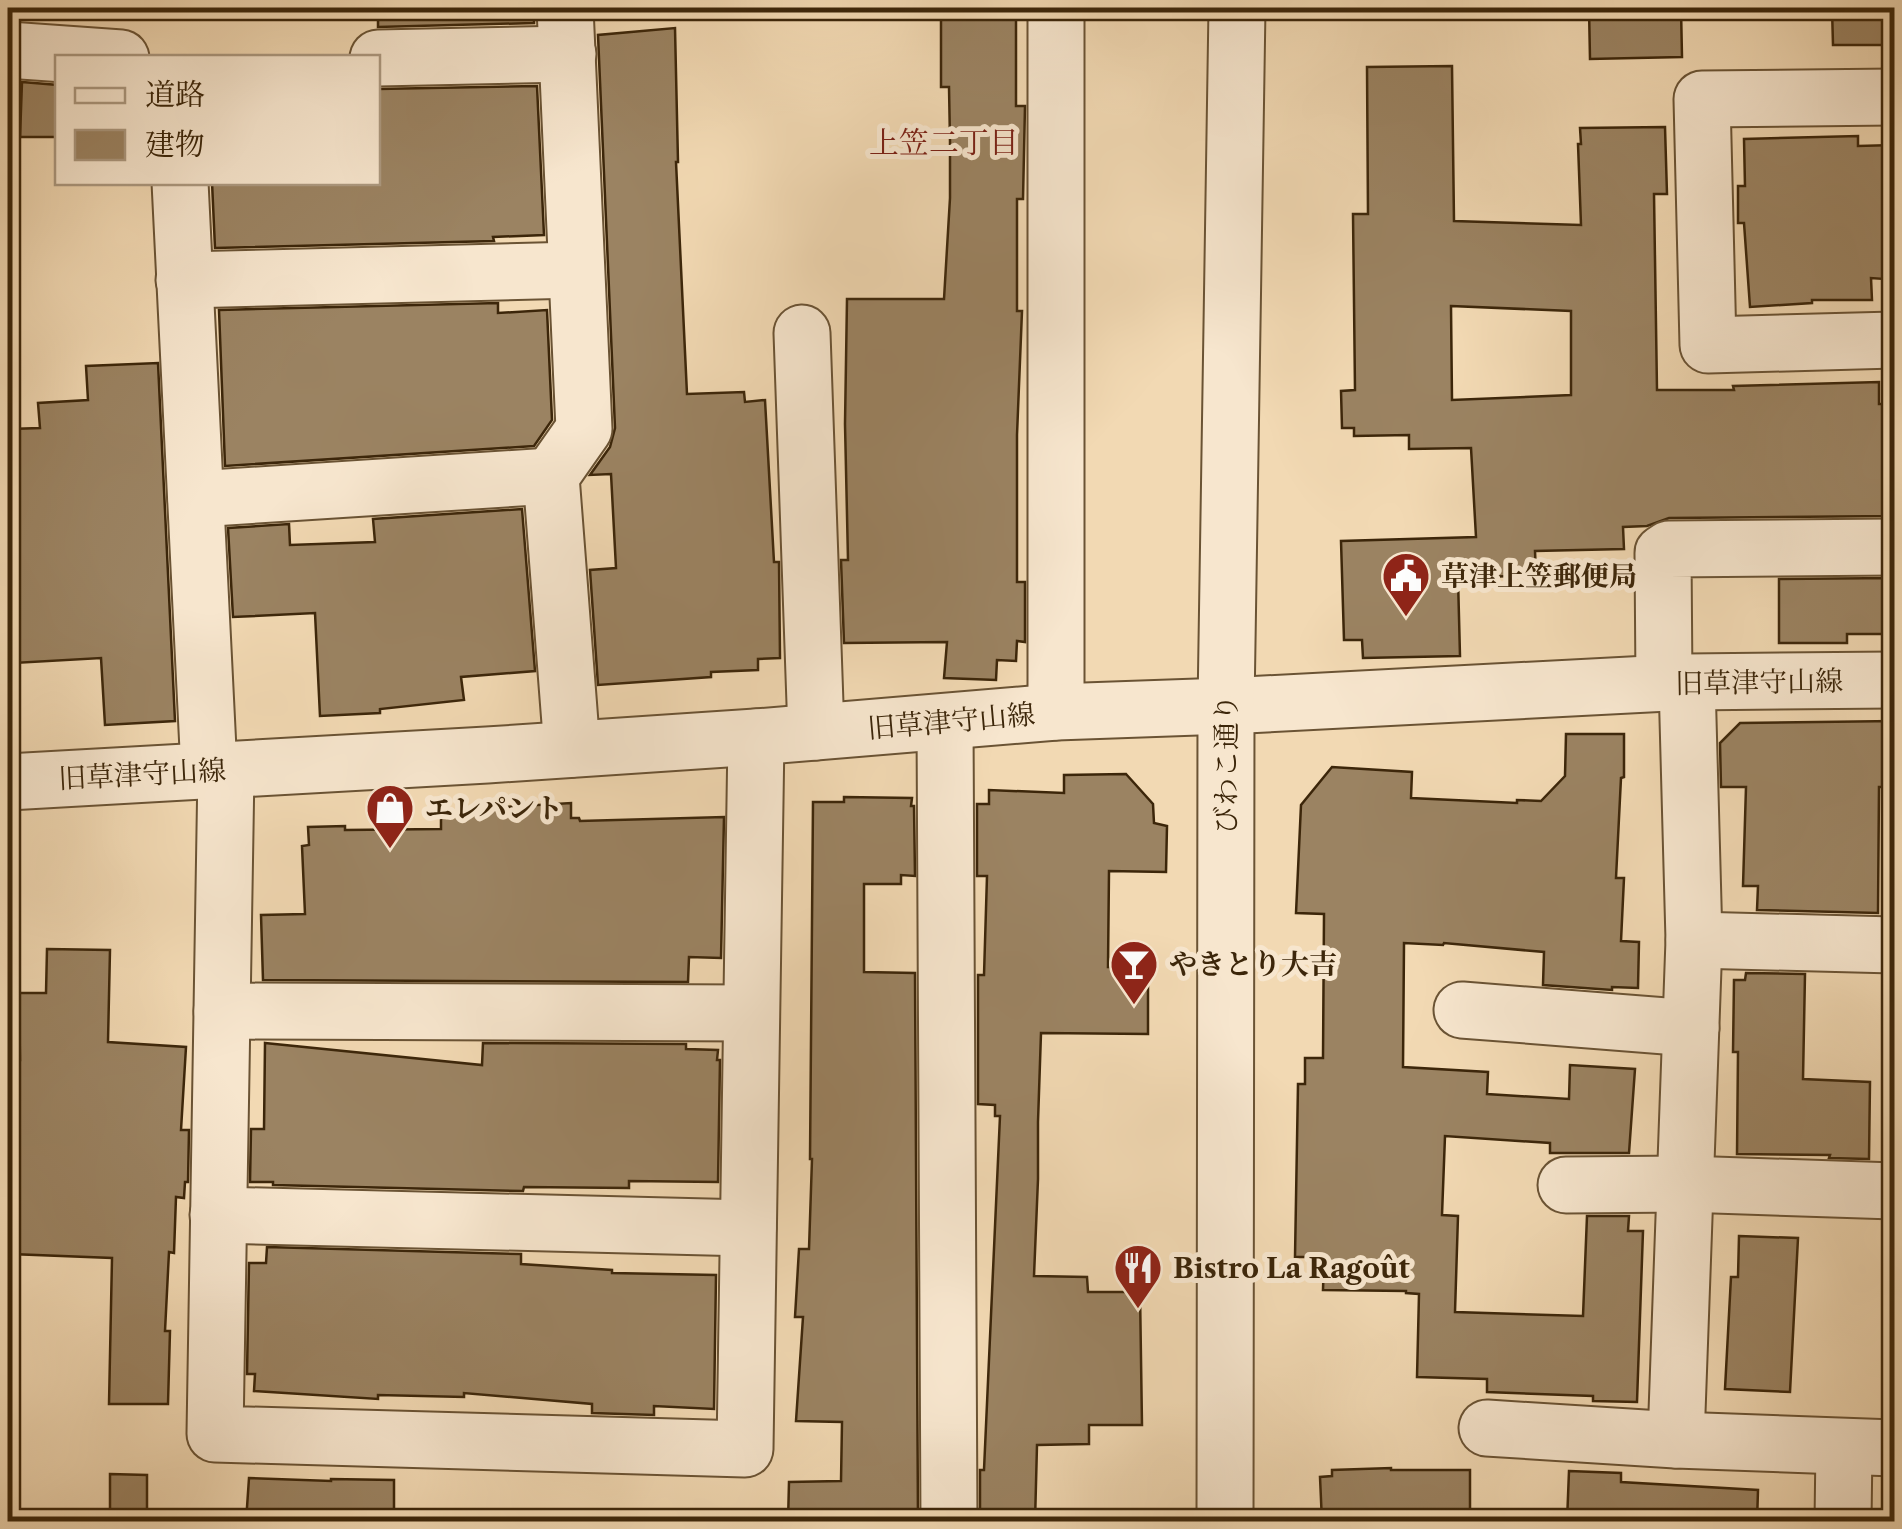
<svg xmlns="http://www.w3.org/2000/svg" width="1902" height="1529" font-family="'Libre Caslon Text','Noto Serif JP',serif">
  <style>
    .building { fill: #9b8362; stroke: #3c260a; stroke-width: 2.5; fill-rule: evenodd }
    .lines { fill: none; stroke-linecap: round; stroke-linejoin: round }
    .minor-casing { stroke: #6a5334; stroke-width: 59 }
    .minor { stroke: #f7e6ce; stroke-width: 55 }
    .labels { text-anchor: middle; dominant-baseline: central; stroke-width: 10; stroke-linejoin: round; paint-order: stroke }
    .poi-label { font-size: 28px; font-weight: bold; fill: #3c260a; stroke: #f7e6ce; text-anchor: start }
    .street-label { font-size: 28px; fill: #3c260a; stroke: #f7e6ce }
    .neighbourhood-label { font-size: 30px; fill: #7a1f14; stroke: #f7e6ce }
  </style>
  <rect width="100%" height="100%" fill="#f2d9b3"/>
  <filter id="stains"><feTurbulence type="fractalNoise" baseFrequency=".002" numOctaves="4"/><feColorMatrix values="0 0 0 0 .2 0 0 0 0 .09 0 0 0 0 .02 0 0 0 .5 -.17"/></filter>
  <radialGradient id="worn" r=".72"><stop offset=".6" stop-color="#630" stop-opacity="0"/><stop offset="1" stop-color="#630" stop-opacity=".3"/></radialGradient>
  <g class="building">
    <path d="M378,8H534V23L378,27Z"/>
    <path d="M941,8H1007V19H1016V106H1025L1023,199H1017V311H1022L1017,435V582H1025V642L1017,641L1016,661L997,660L996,680L944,678L947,642L844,643L841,560H848L845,424L847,299H944L950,198V141L949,87H941Z"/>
    <path d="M1589,8H1681L1682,57L1590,59Z"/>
    <path d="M1832,8H1883L1885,45H1833Z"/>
    <path d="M675,28L678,162H676L687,394L744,392L745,402L765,400L774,562H779L780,658L758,659V670L711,672V677L598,685L590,570L616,568L611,474L590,475L610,447L615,428L598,35Z"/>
    <path d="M1452,66L1454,221L1581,225L1578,144H1581L1580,128L1665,127L1667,194H1654L1657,390H1734L1733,386L1879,382V404H1894V516L1669,518L1647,526L1623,527L1624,549L1535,551L1536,575L1458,578L1460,656L1363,658L1362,640H1344L1341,541L1476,537L1471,448L1409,449V435L1354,436V428H1342L1341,391L1355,390L1353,214H1368L1367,67ZM1451,306L1571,311V395L1452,400Z"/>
    <path d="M22,82L58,85V137H20Z"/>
    <path d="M537,86L544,235L493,237L494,241L215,248L212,182H378V89Z"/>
    <path d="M1858,136V146L1894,145V215H1884V279L1871,278L1872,300H1812V303L1750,307L1744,223H1738V186H1745L1744,139Z"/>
    <path d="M498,303V313L547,310L552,420L534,446L225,466L219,310Z"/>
    <path d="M158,363L175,721L105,725L101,658L14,663L10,594L18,593L10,429L40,428L38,403L88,400L86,366Z"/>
    <path d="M522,509L535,671L461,677L464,700L380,709V713L320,716L315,613L233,617L228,528L289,524L290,545L375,542L373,519Z"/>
    <path d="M1894,578V634H1847V643H1779V579Z"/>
    <path d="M1894,721V787H1879L1878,913L1757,910L1758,886H1743L1746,787H1721L1720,743L1740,723Z"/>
    <path d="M1566,734H1624V777L1621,778L1616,878H1624L1621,941L1639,942L1638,988L1612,987V990L1543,985L1544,952L1444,943L1443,945L1404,943L1403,1067L1488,1072L1487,1094L1569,1099L1570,1065L1635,1069L1629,1153H1550V1143L1445,1136L1442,1215L1458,1216L1455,1312L1583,1316L1587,1216H1629L1628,1231H1643L1637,1402L1593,1401V1396L1487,1392V1379L1417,1377L1419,1294L1406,1293V1291L1323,1290L1324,1257H1295L1298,1084H1305V1058H1323L1324,914L1296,913L1301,805L1332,767L1412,772L1411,798L1517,803V800L1541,801L1565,776Z"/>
    <path d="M1126,774L1153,804L1154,823L1167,826L1166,872L1109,871L1108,967L1148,968V1034L1041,1033L1038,1122V1179L1034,1276L1087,1277L1088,1292H1140L1142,1425H1089V1444L1037,1445L1035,1522H980V1470H984L1000,1116H995V1105L978,1104V975H984L987,876H977V804H989V790L1064,793V775Z"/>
    <path d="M844,797L912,798L911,806H914L915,876L901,875V884H864V972L915,973L918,1522H788L789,1482L841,1481L842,1422L796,1421L803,1317H795L799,1249H809L812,1159H810L813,802H844Z"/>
    <path d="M571,803V818H579L580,821L724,817L721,958L689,957L688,982L263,980L261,915L305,914L302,846L309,845L308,827L345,826V830L441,829V812H485V808Z"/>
    <path d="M47,949L110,950L108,1042L186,1047L181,1130H189L188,1182H185L184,1198L176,1197L174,1253L169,1252L165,1331H170L168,1404H109L112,1258L11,1254L12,1203H8V1060H20L19,993H46Z"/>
    <path d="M1746,973L1805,974L1803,1079L1870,1082L1869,1159L1829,1158L1830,1155L1737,1154L1738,1052H1733L1734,980H1745Z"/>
    <path d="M265,1043L482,1065L483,1043L686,1044V1049L718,1050L717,1060H720L718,1182L629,1181V1188L524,1187L523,1191L273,1185V1182H250L251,1129H264Z"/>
    <path d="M1739,1236L1798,1238L1790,1392L1725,1389L1731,1277H1738Z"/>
    <path d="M267,1247L521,1254V1264L612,1270V1273L716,1275L714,1409L654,1406V1415L592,1413V1404L464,1393V1397L378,1395V1399L254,1391L255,1374H247L249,1263H266Z"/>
    <path d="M1391,1468V1470H1470V1522H1322L1320,1477L1332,1476V1470Z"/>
    <path d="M1569,1471L1621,1473V1482L1758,1490L1757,1522H1567Z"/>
    <path d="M110,1474L147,1475V1516L110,1515Z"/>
    <path d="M249,1478L331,1481V1479L394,1480V1522H246Z"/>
  </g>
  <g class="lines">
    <g class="minor-casing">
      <g id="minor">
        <path d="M565,8L584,429L551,476L572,749"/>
        <path d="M8,50L121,58"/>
        <path d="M378,58L568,54"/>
        <path d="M1894,97L1702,99L1708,345L1894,340"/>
        <path d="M180,182L209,770"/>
        <path d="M184,280L576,270"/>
        <path d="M802,333L816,732"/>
        <path d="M196,499L551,476"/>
        <path d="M1664,683L1663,553L1669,549L1894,547"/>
        <path d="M1056,712V8"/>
        <path d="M945,722L949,1522"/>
        <path d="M226,770L215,1434L745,1449L756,737"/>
        <path d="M8,782L487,755L756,737L1056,712L1226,706L1687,682L1894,680"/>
        <path d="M1694,940L1894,945"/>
        <path d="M1462,1010L1691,1028"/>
        <path d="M222,1011L751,1013"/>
        <path d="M1566,1185L1685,1184L1894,1191"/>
        <path d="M218,1215L748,1228"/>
        <path d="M1487,1428L1676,1440L1894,1448"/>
        <path d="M1676,1440L1694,940L1687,682"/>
        <path d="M1225,1522L1226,706L1237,8"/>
        <path d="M1843,1522L1844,1447"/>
      </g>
    </g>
    <use href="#minor" class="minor"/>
  </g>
  <defs>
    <g id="civic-pin" transform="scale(2.5)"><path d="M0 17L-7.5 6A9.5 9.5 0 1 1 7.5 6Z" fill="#8f2418" stroke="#f7e6ce"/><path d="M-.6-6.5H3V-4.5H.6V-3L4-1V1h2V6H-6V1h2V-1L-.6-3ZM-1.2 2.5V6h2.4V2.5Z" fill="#fff"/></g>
    <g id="shop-pin" transform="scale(2.5)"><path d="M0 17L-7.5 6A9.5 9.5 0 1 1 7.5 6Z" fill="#8f2418" stroke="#f7e6ce"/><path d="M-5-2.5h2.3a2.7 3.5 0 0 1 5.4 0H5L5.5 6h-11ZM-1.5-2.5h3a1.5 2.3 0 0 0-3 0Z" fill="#fff"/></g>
    <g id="bar-pin" transform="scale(2.5)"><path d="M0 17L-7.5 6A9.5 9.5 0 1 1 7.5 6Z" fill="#8f2418" stroke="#f7e6ce"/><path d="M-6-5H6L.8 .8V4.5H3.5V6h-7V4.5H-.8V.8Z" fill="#fff"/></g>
    <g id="restaurant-pin" transform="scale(2.5)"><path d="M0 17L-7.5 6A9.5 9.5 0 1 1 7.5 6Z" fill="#8f2418" stroke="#f7e6ce"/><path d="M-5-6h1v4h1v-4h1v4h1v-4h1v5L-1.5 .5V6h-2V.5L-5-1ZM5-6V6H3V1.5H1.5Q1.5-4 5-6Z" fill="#fff"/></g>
  </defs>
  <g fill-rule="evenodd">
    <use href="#civic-pin" x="1406" y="576"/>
    <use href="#shop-pin" x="390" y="808"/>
    <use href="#bar-pin" x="1134" y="964"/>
    <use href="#restaurant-pin" x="1138" y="1268"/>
  </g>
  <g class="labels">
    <g class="poi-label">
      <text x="1441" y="576">草津上笠郵便局</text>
      <text x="425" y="808">エレパント</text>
      <text x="1169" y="964">やきとり大吉</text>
      <text x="1173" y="1268">Bistro La Ragoût</text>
    </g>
    <g class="street-label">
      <text transform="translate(1759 682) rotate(-1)">旧草津守山線</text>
      <text transform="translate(951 721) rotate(-5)">旧草津守山線</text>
      <text transform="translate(1226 764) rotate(-90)">びわこ通り</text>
      <text transform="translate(142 774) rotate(-3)">旧草津守山線</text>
    </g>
    <g class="neighbourhood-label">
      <text x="944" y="142">上笠二丁目</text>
    </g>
  </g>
  <rect width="1902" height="1529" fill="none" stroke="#f2d9b3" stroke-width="40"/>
  <rect x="10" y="10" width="1882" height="1509" fill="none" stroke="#3c260a" stroke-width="5"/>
  <rect x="20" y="20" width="1862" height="1489" fill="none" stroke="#3c260a" stroke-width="2.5"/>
  <rect x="55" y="55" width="325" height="130" fill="#f7e6ce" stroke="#ac9980" stroke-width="2.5"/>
  <rect x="75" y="88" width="50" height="15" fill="#f7e6ce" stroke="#ac9980" stroke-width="2.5"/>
  <text x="145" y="105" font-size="30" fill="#3c260a">道路</text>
  <rect x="75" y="130" width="50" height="30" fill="#9b8362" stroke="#ac9980" stroke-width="2.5"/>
  <text x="145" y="155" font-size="30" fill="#3c260a">建物</text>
  <rect width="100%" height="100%" filter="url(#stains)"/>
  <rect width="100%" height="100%" fill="url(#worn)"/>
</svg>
